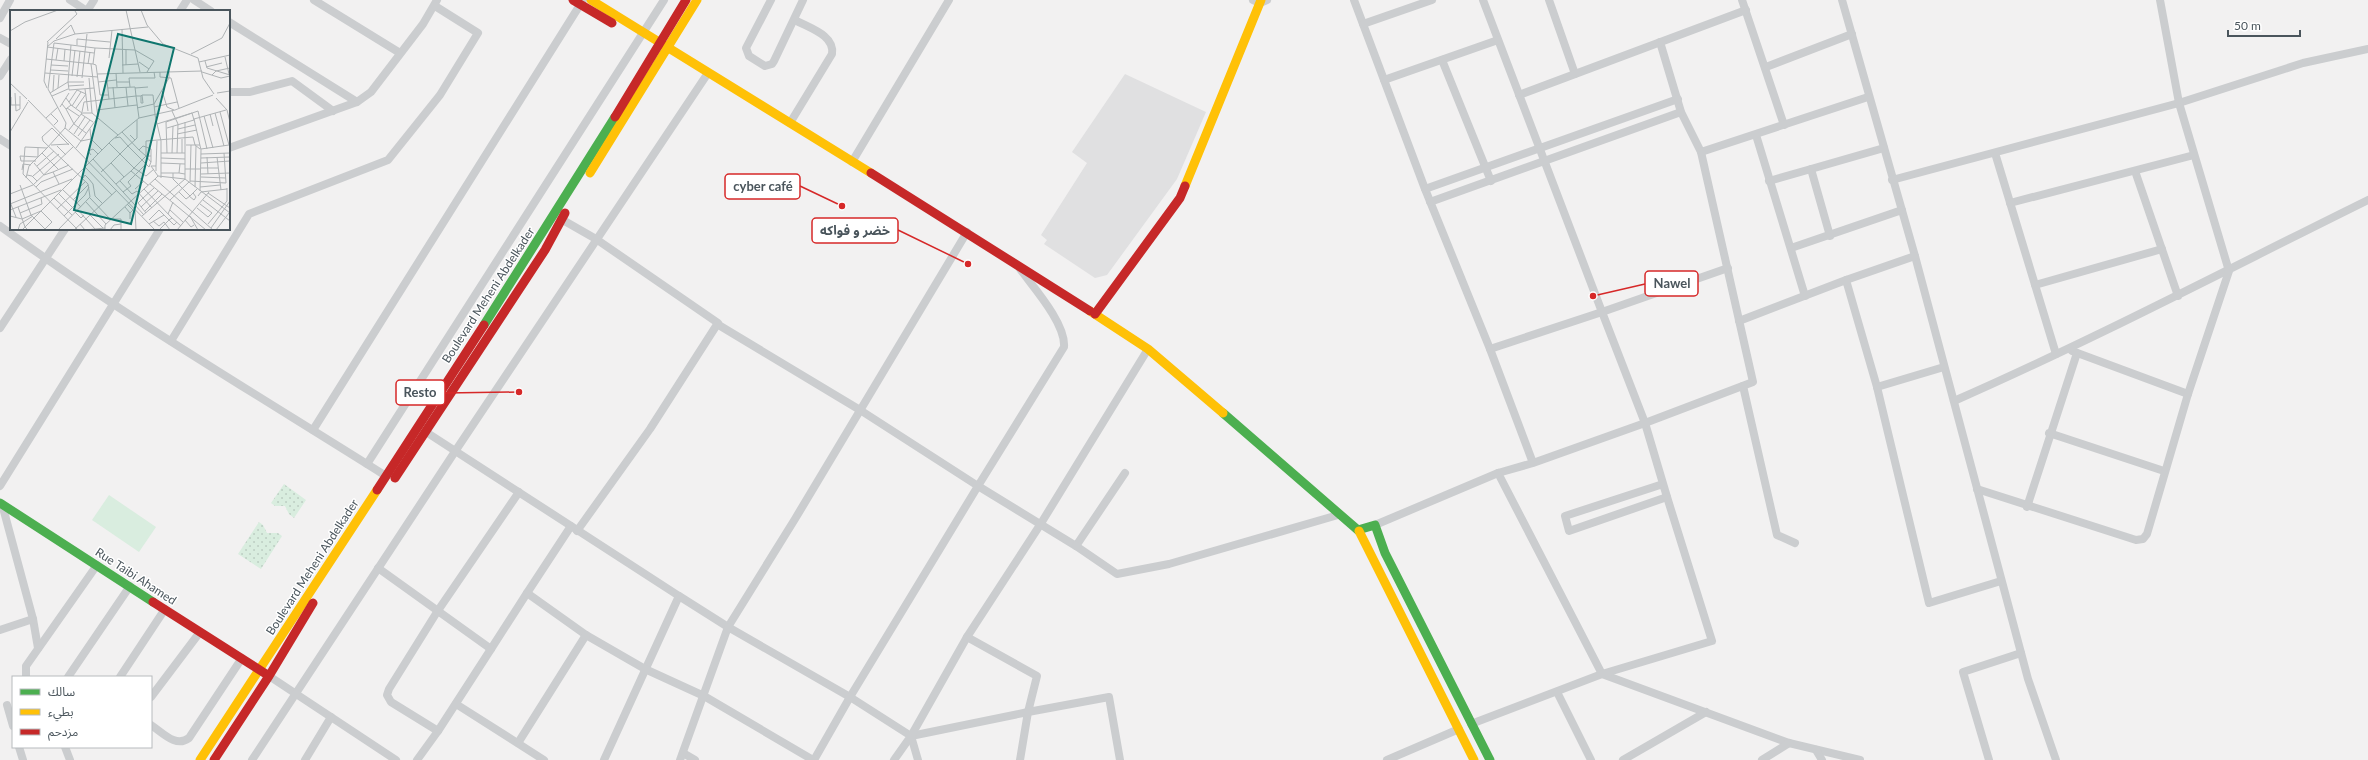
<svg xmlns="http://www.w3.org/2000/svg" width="2368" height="760" font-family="Lato,'Noto Sans Arabic',sans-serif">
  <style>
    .education { fill: #e0e0e1 }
    .park { fill: url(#park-dots) }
    .pitch { fill: #d9eddf }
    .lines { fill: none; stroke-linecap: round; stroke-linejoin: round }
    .street { stroke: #cbcdcf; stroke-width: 8 }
    .fast { stroke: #4caf50; stroke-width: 9 }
    .slow { stroke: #ffc107; stroke-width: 9 }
    .jam { stroke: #c62828; stroke-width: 9 }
    .labels { text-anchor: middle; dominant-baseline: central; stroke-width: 3; stroke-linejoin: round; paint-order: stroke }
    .street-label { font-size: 12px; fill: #4a555c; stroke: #fff }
    .inset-road { fill: none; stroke: #afb3b5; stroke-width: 1 }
    .view { fill: #0f766e; fill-opacity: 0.15; stroke: #0f766e; stroke-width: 2 }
    .inset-edge { fill: none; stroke: #4a555c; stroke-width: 2 }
    .leader { fill: none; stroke: #d62828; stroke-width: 1.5 }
    .callout-dot { fill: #d62828; stroke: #fff; stroke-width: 1.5 }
    .callout { fill: #fff; stroke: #d62828; stroke-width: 1.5 }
    .callout-label { font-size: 13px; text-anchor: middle; font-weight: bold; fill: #4a555c }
  </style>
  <defs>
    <pattern id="park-dots" width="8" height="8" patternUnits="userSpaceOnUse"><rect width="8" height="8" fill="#d9eddf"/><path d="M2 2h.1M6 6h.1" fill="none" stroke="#bccdc2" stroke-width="1.8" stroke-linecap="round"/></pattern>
  </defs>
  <rect width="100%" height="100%" fill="#f2f1f1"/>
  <path class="education" d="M1125,74L1206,112L1177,179L1107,275L1095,278L1044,244L1047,240L1041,235L1087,163L1072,152Z"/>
  <g class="park">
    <path d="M284,484L306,500L294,518L289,514L285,506H275L271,503Z"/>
    <path d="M259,522L263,525L267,533H278L282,536L261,569L238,554Z"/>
  </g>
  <path class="pitch" d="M109,495L156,527L139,552L92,520Z"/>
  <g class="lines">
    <g class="street">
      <path d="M70,0L87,11"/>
      <path d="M194,0L211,11"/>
      <path d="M314,0L400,53"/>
      <path d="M771,0L746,48L749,56L765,66L772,64L774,61L803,0"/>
      <path d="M1253,0L1260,3L1267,0"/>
      <path d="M1354,0L1425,189L1490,349"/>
      <path d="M1483,0L1602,312L1728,268"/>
      <path d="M1549,0L1575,74"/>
      <path d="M1742,0L1784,125"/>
      <path d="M1842,0L1915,256L2028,679L2056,760"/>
      <path d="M87,11L94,0"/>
      <path d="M180,11L187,0"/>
      <path d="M0,18L10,0"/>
      <path d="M229,22L357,102"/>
      <path d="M1363,24L1432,0"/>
      <path d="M0,38L11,44"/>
      <path d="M1660,42L1681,112L1701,152L1753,382L1645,423L1667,497L1569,531L1565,516L1663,484"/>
      <path d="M1442,60L1491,181"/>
      <path d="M1766,67L1852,34"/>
      <path d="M0,76L11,59"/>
      <path d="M1384,80L1498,40"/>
      <path d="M229,92H250L292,81L333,111"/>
      <path d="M1519,95L1746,10"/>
      <path d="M790,123L832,54C835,35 809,28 795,20"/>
      <path d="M1756,135L1805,296"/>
      <path d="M0,139L11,146"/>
      <path d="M229,148L357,102L371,92L423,24L437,0"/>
      <path d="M1701,152L1868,97"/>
      <path d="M1995,153L2056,354"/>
      <path d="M852,162L949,0"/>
      <path d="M2135,171L2178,296"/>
      <path d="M1892,180L2179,103L2303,63L2368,49"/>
      <path d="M1769,181L1811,169"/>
      <path d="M1425,189L1678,99"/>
      <path d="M1430,202L1681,112"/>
      <path d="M2010,203L2194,155"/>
      <path d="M561,219L596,239L718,323L650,429L577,531"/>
      <path d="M0,226C124,316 256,394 386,476"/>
      <path d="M1830,236L1811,169L1884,148"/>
      <path d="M1791,248L1902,210"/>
      <path d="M1020,269C1034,288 1066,324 1064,347L978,486L1076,546L1125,473"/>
      <path d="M1846,280L1915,256"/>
      <path d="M2035,285L2162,249"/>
      <path d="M1739,321L1846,280L1877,387L1929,603L2001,581"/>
      <path d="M0,328L65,229"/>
      <path d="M171,341L249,214L388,160L440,95L478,33L435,6"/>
      <path d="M2072,351L2188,394"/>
      <path d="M1743,386L1777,535L1795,543"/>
      <path d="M1877,387L1944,367"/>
      <path d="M1954,401C2095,339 2230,268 2368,200"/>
      <path d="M313,430L583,0"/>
      <path d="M426,432L679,596L604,760"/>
      <path d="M2049,433L2164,471"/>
      <path d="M367,464L664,0"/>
      <path d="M1498,473L1602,674L1789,743L1860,760"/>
      <path d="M0,486L160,229"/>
      <path d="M1977,489L2136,540L2143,539L2147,534L2188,394L2229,271L2179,103L2160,0"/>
      <path d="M2027,507L2077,353"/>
      <path d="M1375,525L1498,473L1533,463L1645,423L1602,312L1490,349L1533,463"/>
      <path d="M1076,546L1117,574L1169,564L1338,515"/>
      <path d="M378,568L491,649L527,593L586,635L645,669L704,696L813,760"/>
      <path d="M527,593L571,526"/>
      <path d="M679,596L728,627L795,519L967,232"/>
      <path d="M33,619L38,648"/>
      <path d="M0,630L33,619L2,504"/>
      <path d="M967,637L1040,525L1148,349"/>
      <path d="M269,676L396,760"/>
      <path d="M26,677V666L97,565"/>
      <path d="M68,677L130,586"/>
      <path d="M120,677L165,609"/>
      <path d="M1557,692L1591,760"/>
      <path d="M151,697L200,632"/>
      <path d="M456,704L544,760"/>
      <path d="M7,705L13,726"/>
      <path d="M1471,724L1602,674L1712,641L1667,497"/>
      <path d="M151,725C163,733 176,748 189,738L242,658"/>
      <path d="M438,731L491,649"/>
      <path d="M911,736L1028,712L1020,760"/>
      <path d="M518,743L586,635"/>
      <path d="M19,747L23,760"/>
      <path d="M65,747L70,760"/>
      <path d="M1816,750L1822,760"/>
      <path d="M683,753L695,760"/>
      <path d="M252,760L456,450L708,73"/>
      <path d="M305,760L331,717"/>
      <path d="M417,760L438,731L391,702L387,695L389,689L437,612L519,492"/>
      <path d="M680,760L728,627L850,697L978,486L860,410L717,324"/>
      <path d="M814,760L850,697L911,736L894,760"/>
      <path d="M918,760L911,736L967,637L1037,676L1028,712L1109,697L1120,760"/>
      <path d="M1387,760L1459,729"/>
      <path d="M1623,760L1706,712"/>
      <path d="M1762,760L1789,743"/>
      <path d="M1989,760L1963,672L2021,653"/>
    </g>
    <g class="fast">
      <path d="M484,325L615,117"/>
      <path d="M1223,413L1359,531"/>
      <path d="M0,503L153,602"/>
      <path d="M1358,530L1375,525L1385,553L1490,760"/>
    </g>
    <g class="slow">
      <path d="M591,0L871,173"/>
      <path d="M590,173L697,0"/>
      <path d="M1185,186L1261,0"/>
      <path d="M1090,311L1148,349L1223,413"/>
      <path d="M1359,531L1474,760"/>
      <path d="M200,760L377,490"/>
    </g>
    <g class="jam">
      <path d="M573,0L612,23"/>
      <path d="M615,117L686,0"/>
      <path d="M871,173L1090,311"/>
      <path d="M1095,314L1180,198L1185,186"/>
      <path d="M395,478L545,250L565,213"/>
      <path d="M377,490L484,325"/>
      <path d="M153,602L266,674"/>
      <path d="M214,760L269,676L313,603"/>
    </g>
  </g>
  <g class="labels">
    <g class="street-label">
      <text transform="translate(488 295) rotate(-57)">Boulevard Meheni Abdelkader</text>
      <text transform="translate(312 567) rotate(-57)">Boulevard Meheni Abdelkader</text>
      <text transform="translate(136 576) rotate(33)">Rue Taibi Ahamed</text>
    </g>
  </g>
  <g transform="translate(10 10)">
    <rect width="220" height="220" fill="#f2f1f1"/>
    <path class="inset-road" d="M116,0L130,62M131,0L137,15L153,34L188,48L193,68L204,84M112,19L113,63M0,21L15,12L48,0M46,29L61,15L65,24M37,32L67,4L65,1M61,35L44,33L38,79L56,113L55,118L37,138L15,137L13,164L68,220M67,35V29L100,32M37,37L44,31L65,24L138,17M37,37L84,43M85,38L125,40L144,51L137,62M116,40V55M181,44L212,28L220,13M215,47L219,64M99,48L102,20M36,49L83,54M46,50L48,38M54,51L55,39M195,51L197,58L220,65M129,52L139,59M189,52L220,45M78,54L80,42M81,54L87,100M41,55L58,56M112,55L128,54M196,57L212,53M41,60L58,61M150,62V67L161,68L169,98M192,62L211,68L220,66M35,63L88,67M106,63L107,77M87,64L192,61M202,65L206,61L220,58M62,66L65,40M67,67L70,41M72,68L77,24M79,68L82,103M97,71L99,89M74,72H58L59,80L84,78M88,72L106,70M107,72H120M0,73L17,89M58,76L74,75M103,77L105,98M120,77L119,68H145L144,62M37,78L34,71L38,32M48,78L49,65M98,78L125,77L126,86H131M125,78L138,77M75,79L78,101M43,81L44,65M152,81L157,97L164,100M5,83L6,101L10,99V86M40,83L58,72L61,35L85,38L83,54L86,55L90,85H99M207,83L220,81M132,85H143L145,104M132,85L133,93H131V86ZM42,86L58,79M1,87V95H10M56,88L61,95L72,103H82L108,125M206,88L217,100L220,112M18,90L145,220M59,92L67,80L76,84L66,98M52,94L56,99L61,95M127,95L118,96L117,87L126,86L129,108M62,96L71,82M50,97L59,83M144,97L167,92M57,98L69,106M127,98L144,94L159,68V61M56,99L64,114L76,123M162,101L168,114L167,143M72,102L74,92L117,87L116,77M210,102L219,135M205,103L214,136M41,104L48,111L44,115M71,104L83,112M200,104L203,116M145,105L151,131V168M194,106L203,138M36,108L48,97M147,114L182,103L184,110L157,118M55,118L71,131M168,119L185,115M59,120L72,103M0,122L18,92M112,122L129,140M64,124L75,107M167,124L187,120M68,126L80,110M105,128L110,127L118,136L125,130L120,125M81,129L92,140M125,130L127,128V110M71,131L81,129L80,119M99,133L124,158L121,161M41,135L59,134M176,135H185L190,139M47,136L56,145M66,138L88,107L87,100L118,96M191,139L219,135M32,143L48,159M151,143H175M157,143L156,112L188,101L197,139M162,143L163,116M172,143V129M191,144L220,143M81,145L78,141L83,139L88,144M136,146L141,152L139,157L132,150ZM136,146V137L141,139V146M197,147L198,164M207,147L211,180M151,148L175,149M191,148L220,147M83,149L134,205M26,151H11L10,146L28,147L37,138M141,152V146H136L129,140L133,136L136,137V131L183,127L185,135H190M24,153L34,165L43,162L49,174M101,153L118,136L132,150L124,158L136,166L144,159M151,153L175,154M191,153L220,151M170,154L169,163L175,164M27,156L44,141M146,156L147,131M75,157L102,185M191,158H208M175,159H191M12,160L13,154L21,155M146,161V156H141L148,166M43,162L59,155M91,162L101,153L114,167M151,163H169M163,163V169L180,186L187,179M191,164L220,163M17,165L22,166L27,171M23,166L49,144M191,167L216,168M16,168L19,156L28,147V137M73,168L75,165L79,169L83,174L85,186L93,194M145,169L148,166L175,169L220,203M110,171L122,184L127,181L133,188L144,178M180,171L216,173L214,143M180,172L181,135M106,174L121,161L138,175M140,174L196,220M10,175L21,205L35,219M26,177L31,172L63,159M185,177L186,136M190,177L210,175M125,179L134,171M134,179L145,169L203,220M53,180L71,197M190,181L191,140L184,109L216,100M113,182L121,176L118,172L136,154M169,182L176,189L180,186M198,183L220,198M0,184L23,175L63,137M49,184L66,201M179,186L184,190L186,187L183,183M188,186L191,182L217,179M44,188L62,205M80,188L101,210M63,190L78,175M160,190L179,172M193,190L220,211M0,192L6,207M76,192L96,214M0,194L62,169M117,194L123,200L120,203M8,197L15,217L18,220M115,197L120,203V209M131,197L148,181M187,198L198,207L202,203L190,194M47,199L75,172M125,199L126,220M0,200L51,180M68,200L85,219M160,200L173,212M135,201L152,184M65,202L71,208L74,205M10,203L32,194L31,188M136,203L128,193L133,188L142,198M158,204L163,192M80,205L93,218M0,206L12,209L31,201L42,212L35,219M54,206L75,185L79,177M132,206L175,169V112M180,206L188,220M162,208L171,216M103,209H111V220M175,210L181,217L184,215M143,211L149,216L154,212L160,220M70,214L75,220L95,218M139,214L154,205M198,214L217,191V178M201,218L220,191M8,220L10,214L23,206M12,220L102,130L129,108L165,100L203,85M48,220L80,187L78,174L33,131L32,127L42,118L59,135M64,220L107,180M95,220V215L134,179L162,208L159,210L149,200L139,210M100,220L104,215L111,214M149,220L159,210L164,215L167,212M167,220L199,182M206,220L219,203"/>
    <path class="view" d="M108,24L164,38L121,214L64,200Z"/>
    <rect width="220" height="220" class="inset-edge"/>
  </g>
  <path class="leader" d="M842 206L800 186M968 264L898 230M1593 296L1645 284M519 392L445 393"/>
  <g class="callout-dot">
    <circle cx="842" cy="206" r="4"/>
    <circle cx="968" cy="264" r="4"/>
    <circle cx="1593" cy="296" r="4"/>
    <circle cx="519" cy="392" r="4"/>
  </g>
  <g class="callout">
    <rect x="725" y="174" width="75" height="25" rx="4"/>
    <rect x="812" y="218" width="86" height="25" rx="4"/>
    <rect x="1645" y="271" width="53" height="25" rx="4"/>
    <rect x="396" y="380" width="49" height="25" rx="4"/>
  </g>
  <g class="callout-label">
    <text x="763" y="191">cyber café</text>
    <text x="855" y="235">خضر و فواكه</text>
    <text x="1672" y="288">Nawel</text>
    <text x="420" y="397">Resto</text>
  </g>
  <rect x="12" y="676" width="140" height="72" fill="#ffffff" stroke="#b7bbbe"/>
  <rect x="20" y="689" width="20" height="6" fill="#4caf50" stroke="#b7bbbe"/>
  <text x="48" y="696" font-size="12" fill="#4a555c">سالك</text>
  <rect x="20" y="709" width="20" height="6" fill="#ffc107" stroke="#b7bbbe"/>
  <text x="48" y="716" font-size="12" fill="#4a555c">بطيء</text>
  <rect x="20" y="729" width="20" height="6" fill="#c62828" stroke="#b7bbbe"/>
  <text x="48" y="736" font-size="12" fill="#4a555c">مزدحم</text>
  <path d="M2228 30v6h72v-6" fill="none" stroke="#4a555c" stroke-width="2"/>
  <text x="2234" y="30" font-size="12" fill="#4a555c" stroke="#ffffff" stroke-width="3" paint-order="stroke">50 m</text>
</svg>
